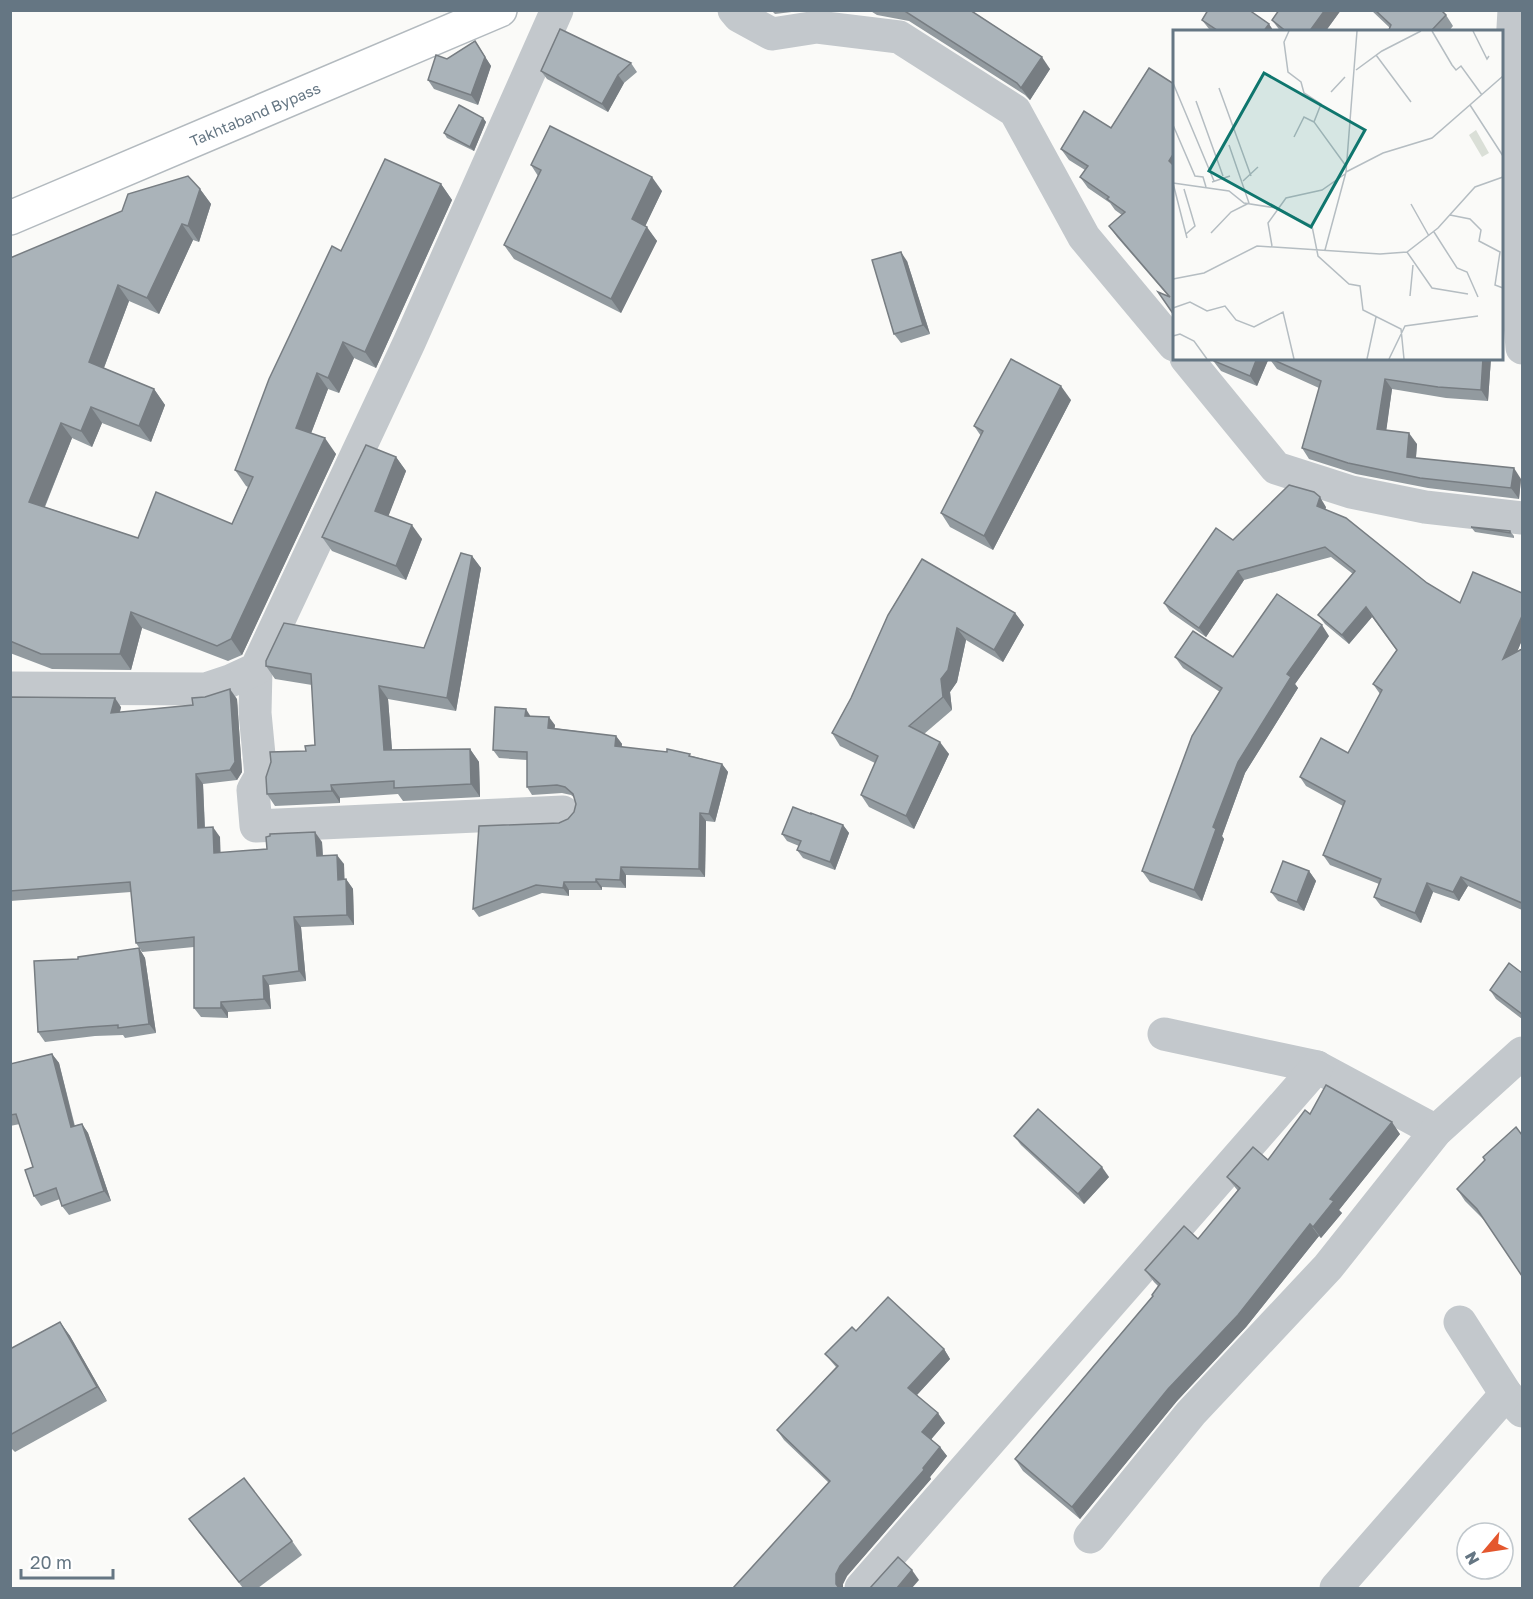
<svg xmlns="http://www.w3.org/2000/svg" width="1533" height="1599" font-family="'Golos Text',sans-serif">
  <style>
    .lines { fill: none; stroke-linecap: round; stroke-linejoin: round }
    .secondary-casing { stroke: #b3babf; stroke-width: 36 }
    .street { stroke: #c3c8cc; stroke-width: 33 }
    .secondary { stroke: #fff; stroke-width: 33 }
    .wall { fill: #929a9f }
    .shaded-wall { fill: #777d82 }
    .building { fill: #aab3b9; stroke: #777d82; stroke-width: 1.5 }
    .labels { text-anchor: middle; dominant-baseline: central; stroke-width: 6; stroke-linejoin: round; paint-order: stroke }
    .street-label { font-size: 15px; fill: #657683; stroke: #fff }
    .inset-road { fill: none; stroke: #b5bdc2; stroke-width: 1.5 }
    .view { fill: #0f766e; fill-opacity: 0.15; stroke: #0f766e; stroke-width: 3 }
    .inset-edge { fill: none; stroke: #657683; stroke-width: 3 }
  </style>
  <rect width="100%" height="100%" fill="#fafaf8"/>
  <g class="lines">
    <g class="secondary-casing">
      <path id="secondary" d="M10,218L500,10"/>
    </g>
    <g class="street">
      <path d="M734,10L739,16L772,34L817,27L899,37L1015,111L1084,237L1174,345"/>
      <path d="M1514,10L1506,152L1522,348"/>
      <path d="M1186,358L1276,468L1351,492L1425,507L1522,518"/>
      <path d="M256,669L255,713L261,776L253,790L256,826L563,812"/>
      <path d="M10,688L206,689L230,681L256,669L409,343L557,10"/>
      <path d="M1164,1034L1317,1067L1436,1131"/>
      <path d="M1460,1322L1506,1394L1522,1411"/>
      <path d="M1090,1537L1191,1413L1328,1267L1436,1131L1522,1053"/>
      <path d="M861,1588L1317,1067"/>
      <path d="M1336,1588L1506,1394"/>
    </g>
    <use href="#secondary" class="secondary"/>
  </g>
  <g class="wall">
    <path d="M771,10H808L775,14Z"/>
    <path d="M869,10H970L1050,69L1030,100L1025,95L909,21L877,15Z"/>
    <path d="M1279,10H1341L1325,32H1281L1272,20Z"/>
    <path d="M1371,10H1441L1446,15L1453,26L1448,32H1388L1390,28Z"/>
    <path d="M1202,20L1269,24L1274,32H1212L1209,29Z"/>
    <path d="M475,41L491,66L478,105L434,89L428,80L447,59Z"/>
    <path d="M631,63L637,72L624,83L608,112L547,79L541,71Z"/>
    <path d="M1149,68L1174,316L1168,296L1117,237L1109,226L1122,215L1115,210L1110,203L1088,188L1080,177L1085,170L1069,160L1061,149L1111,128Z"/>
    <path d="M483,118L486,122L474,151L447,138L444,133Z"/>
    <path d="M531,165L662,191L645,226L657,241L621,313L514,259L504,245L538,176Z"/>
    <path d="M441,184L452,200L376,368L354,358L339,393L328,389L311,433L336,454L242,655L228,661L142,628L131,670L52,669L10,653V258L200,189L211,204L199,242L193,240L159,314L129,301L104,368L154,389L165,405L151,442L102,423L92,447L72,438L45,507L138,538L232,524L248,487L246,486L235,470L341,251Z"/>
    <path d="M907,261L930,334L901,343L894,334Z"/>
    <path d="M1211,358H1269L1257,386L1221,371Z"/>
    <path d="M1269,358H1491L1488,401L1446,398L1392,389L1386,430L1417,444L1416,458L1521,479L1519,499L1428,488L1356,474L1309,459L1302,448L1319,388L1277,369Z"/>
    <path d="M1071,400L993,550L950,527L941,513L981,436L974,426Z"/>
    <path d="M396,457L406,471L388,516L422,539L406,580L332,551L322,537Z"/>
    <path d="M1326,507L1325,509L1427,583L1522,640L1517,652L1522,649V910L1468,886L1459,901L1433,892L1421,923L1381,906L1374,897L1379,884L1330,865L1323,855L1343,806L1306,786L1300,777L1348,753L1380,694L1373,684L1397,651L1372,617L1349,644L1325,624L1318,615L1353,574L1331,557L1244,580L1206,637L1170,612L1164,603L1233,540Z"/>
    <path d="M1471,527L1510,531L1514,536V538L1475,532Z"/>
    <path d="M472,556L481,568L456,711L388,699L392,750L470,749L479,762L480,797L403,801L398,794L340,798V803L275,806L267,794L306,751L315,745L312,685L275,679L266,666L424,648Z"/>
    <path d="M1015,613L1024,625L1003,662L966,640L957,682L950,692L952,710L924,734L949,754L914,829L869,807L861,795L875,763L840,746L832,733L851,698L888,615Z"/>
    <path d="M1329,636L1295,684L1298,688L1245,773L1222,836L1224,839L1202,901L1150,882L1142,871L1220,692L1183,668L1175,657H1233Z"/>
    <path d="M10,697L121,707L120,712L193,705L237,699L242,772L237,780L203,784L205,827L220,837V853L267,849L322,842L323,855L344,864V880L346,879L353,889L354,925L301,927L306,981L269,985L271,1009L228,1012V1018L201,1017L194,1008V947L142,952L136,943L131,892L10,901Z"/>
    <path d="M531,716L555,725L554,728L616,736L622,744L621,747L692,756L722,764L728,772L715,822L706,821L705,877L626,875V888L602,887V890H569V896L542,893L479,917L473,909L559,823L568,819L574,812L576,804L575,798L571,795L562,793L532,795L527,787V760L499,758L493,750Z"/>
    <path d="M811,814L843,825L849,833L835,870L803,858L797,850L799,846L787,841L782,834Z"/>
    <path d="M1309,871L1316,881L1304,911L1278,901L1271,892Z"/>
    <path d="M139,948L145,958L156,1033L125,1038L123,1035L95,1036L45,1042L38,1032L78,959Z"/>
    <path d="M1522,973V1019L1496,999L1490,990Z"/>
    <path d="M52,1054L59,1063L75,1126L82,1124L88,1133L111,1201L69,1215L62,1206L60,1199L41,1206L34,1196L33,1167L20,1124L10,1126V1064Z"/>
    <path d="M1310,1114L1400,1134L1339,1210L1342,1213L1321,1238L1319,1236L1246,1327L1177,1401L1080,1519L1023,1471L1015,1459L1153,1296L1158,1286L1154,1282L1145,1270L1198,1239L1238,1191L1227,1177L1268,1160Z"/>
    <path d="M1522,1135L1484,1220L1465,1201L1457,1189Z"/>
    <path d="M1014,1136L1109,1177L1084,1204L1021,1145Z"/>
    <path d="M60,1322L70,1336L107,1401L15,1452L10,1447V1349Z"/>
    <path d="M856,1331L944,1349L950,1359L917,1395L945,1423L931,1439L940,1447L947,1456L930,1477L931,1479L847,1576L843,1584L829,1483L784,1440L777,1430L836,1367L825,1354Z"/>
    <path d="M189,1519L292,1541L302,1555L258,1588H243L199,1533Z"/>
  </g>
  <g class="shaded-wall">
    <path d="M1325,10H1341L1325,32H1309Z"/>
    <path d="M1269,24L1274,32H1263Z"/>
    <path d="M475,41L491,66L478,105L471,95Z"/>
    <path d="M1042,57L1050,69L1030,100L1021,88Z"/>
    <path d="M618,75L624,83L608,112L602,104Z"/>
    <path d="M483,118L486,122L474,151L470,147Z"/>
    <path d="M1174,153V170L1169,161Z"/>
    <path d="M652,177L662,191L642,233L632,219Z"/>
    <path d="M441,184L452,200L376,368L365,352Z"/>
    <path d="M200,189L211,204L199,242L188,226Z"/>
    <path d="M182,224L193,240L159,314L147,298Z"/>
    <path d="M647,227L657,241L621,313L611,299Z"/>
    <path d="M901,252L907,261L930,334L923,325Z"/>
    <path d="M118,285L129,301L100,378L89,362Z"/>
    <path d="M343,342L354,358L339,393L328,378Z"/>
    <path d="M1257,358H1269L1257,386L1250,376Z"/>
    <path d="M1483,358H1491L1488,401L1481,390Z"/>
    <path d="M317,373L328,389L307,444L296,428Z"/>
    <path d="M1385,379L1392,389L1385,440L1377,429Z"/>
    <path d="M1061,386L1071,400L993,550L984,536Z"/>
    <path d="M154,389L165,405L151,442L139,426Z"/>
    <path d="M91,407L102,423L92,447L81,431Z"/>
    <path d="M61,423L72,438L40,518L29,502Z"/>
    <path d="M1409,433L1417,444L1415,468L1407,457Z"/>
    <path d="M325,438L336,454L242,655L231,639Z"/>
    <path d="M396,457L406,471L385,525L375,511Z"/>
    <path d="M1514,468L1521,479L1519,499L1511,488Z"/>
    <path d="M1320,497L1326,507L1324,515L1317,506Z"/>
    <path d="M412,525L422,539L406,580L396,566Z"/>
    <path d="M472,556L481,568L456,711L447,698Z"/>
    <path d="M1238,571L1244,580L1206,637L1199,628Z"/>
    <path d="M1366,607L1372,617L1349,644L1342,635Z"/>
    <path d="M131,612L142,628L131,670L120,654Z"/>
    <path d="M1015,613L1024,625L1003,662L994,650Z"/>
    <path d="M1522,616V640L1510,669L1503,659Z"/>
    <path d="M1322,625L1329,636L1295,684L1298,688L1245,773L1222,836L1224,839L1202,901L1194,890L1213,827L1238,762L1287,674Z"/>
    <path d="M957,628L966,640L957,682L950,692L952,710L943,697L941,679Z"/>
    <path d="M379,686L388,699L393,763L384,750Z"/>
    <path d="M230,689L237,699L242,772L237,780L230,770Z"/>
    <path d="M115,698L121,707L117,723L111,713Z"/>
    <path d="M526,709L531,717L525,716Z"/>
    <path d="M549,717L555,725L554,736L548,728Z"/>
    <path d="M616,736L622,744L621,754L615,746Z"/>
    <path d="M940,742L949,754L914,829L906,816Z"/>
    <path d="M470,749L479,762L480,797L471,784Z"/>
    <path d="M722,764L728,772L715,822L709,814Z"/>
    <path d="M196,774L203,784L205,837L198,828Z"/>
    <path d="M331,785L340,798V803L332,791Z"/>
    <path d="M700,813L706,821L705,877L699,869Z"/>
    <path d="M843,825L849,833L835,870L830,862Z"/>
    <path d="M213,827L220,837L221,863L214,853Z"/>
    <path d="M315,832L322,842L323,865L317,856Z"/>
    <path d="M337,855L344,864L345,889L338,880Z"/>
    <path d="M621,867L626,875V888L620,880Z"/>
    <path d="M1309,871L1316,881L1304,911L1297,902Z"/>
    <path d="M1461,877L1468,886L1459,901L1453,892Z"/>
    <path d="M346,879L353,889L354,925L347,915Z"/>
    <path d="M596,879L602,887V890L596,882Z"/>
    <path d="M564,882L569,890V896L563,888Z"/>
    <path d="M1427,883L1433,892L1421,923L1415,913Z"/>
    <path d="M294,917L301,927L306,981L299,971Z"/>
    <path d="M139,948L145,958L156,1033L149,1024Z"/>
    <path d="M263,976L269,985L271,1009L264,999Z"/>
    <path d="M221,1002L228,1012V1018L221,1008Z"/>
    <path d="M52,1054L59,1063L77,1137L71,1127Z"/>
    <path d="M1392,1122L1400,1134L1339,1210L1342,1213L1321,1238L1313,1227L1330,1199Z"/>
    <path d="M82,1124L88,1133L111,1201L104,1191Z"/>
    <path d="M1102,1167L1109,1177L1084,1204L1078,1194Z"/>
    <path d="M1310,1224L1319,1236L1246,1327L1177,1401L1080,1519L1072,1507L1168,1389Z"/>
    <path d="M60,1322L70,1336L107,1401L97,1387Z"/>
    <path d="M944,1349L950,1359L915,1397L908,1388Z"/>
    <path d="M938,1413L945,1423L929,1442L922,1432Z"/>
    <path d="M940,1447L947,1456L930,1477L931,1479L847,1576L843,1584V1588H839L836,1584V1574L840,1566Z"/>
    <path d="M912,1570L919,1580L912,1588H897Z"/>
  </g>
  <g class="building">
    <path d="M903,10H970L1042,57L1021,88L1017,83Z"/>
    <path d="M1208,10H1249L1269,24L1263,32H1220L1202,20Z"/>
    <path d="M1279,10H1325L1309,32H1287L1272,20Z"/>
    <path d="M1375,10H1441L1446,15L1430,32H1388L1391,25Z"/>
    <path d="M560,29L631,63L618,75L602,104L541,71Z"/>
    <path d="M475,41L485,57L471,95L428,80L436,55L447,59Z"/>
    <path d="M1149,68L1174,84V153L1169,161L1174,166V315L1158,292L1170,297L1109,226L1125,212L1107,199L1109,197L1080,177L1088,166L1061,149L1084,111L1111,128Z"/>
    <path d="M459,105L483,118L470,147L444,133Z"/>
    <path d="M550,126L652,177L632,219L647,227L611,299L504,245L541,170L531,165Z"/>
    <path d="M385,159L441,184L365,352L343,342L328,378L317,373L296,428L325,438L231,639L217,646L131,612L120,654H41L10,641V258L122,211L128,194L188,176L200,189L188,226L182,224L147,298L118,285L89,362L154,389L139,426L91,407L81,431L61,423L29,502L138,538L156,492L232,524L253,477L235,470L269,379L332,246L341,251Z"/>
    <path d="M901,252L923,325L894,334L872,260Z"/>
    <path d="M1212,358H1257L1250,376L1214,361Z"/>
    <path d="M1269,358H1483L1481,390L1438,387L1385,379L1377,429L1409,433L1407,457L1514,468L1511,488L1420,478L1348,463L1302,448L1321,381Z"/>
    <path d="M1011,359L1061,386L984,536L941,513L983,431L974,426Z"/>
    <path d="M366,445L396,457L375,511L412,525L396,566L322,537Z"/>
    <path d="M1289,485L1314,492L1320,497L1317,506L1346,518L1427,583L1460,603L1473,572L1522,593V616L1503,659L1522,649V903L1461,877L1453,892L1427,883L1415,913L1374,897L1381,879L1323,855L1345,801L1300,777L1321,738L1348,753L1382,690L1373,684L1397,650L1366,607L1342,635L1318,615L1355,571L1325,547L1238,571L1199,628L1164,603L1216,528L1233,540Z"/>
    <path d="M1471,527L1510,531V533Z"/>
    <path d="M461,553L472,556L447,698L379,686L384,750L470,749L471,784L394,788V781L331,785L332,791L267,794L266,777L271,762L270,752L306,751L305,746L315,745L311,674L266,666V661L284,623L424,648Z"/>
    <path d="M922,559L1015,613L994,650L957,628L948,670L941,679L943,697L909,726L940,742L906,816L861,795L878,756L832,733L851,698L888,615Z"/>
    <path d="M1277,594L1322,625L1287,674L1291,677L1238,762L1213,827L1216,829L1194,890L1142,871L1192,736L1222,688L1175,657L1193,631L1233,657Z"/>
    <path d="M230,689L235,762L230,770L196,774L198,828L213,827L214,853L267,849L266,837L270,836V834L315,832L317,856L337,855L338,880L346,879L347,915L294,917L299,971L263,976L264,999L221,1002V1008H194V937L136,943L130,882L10,891V697L115,698L111,713L193,705L192,698L205,697Z"/>
    <path d="M495,707L526,709L525,716L549,717L548,728L616,736L615,746L667,752V749L690,754L689,756L722,764L709,814L700,813L699,869L621,867L620,880L596,879V882H564L563,888L536,885L473,909L479,826L559,823L568,819L574,812L576,804L573,794L565,787L557,785L527,787V752L493,750Z"/>
    <path d="M793,807L811,814V813L843,825L830,862L797,850L801,841L782,834Z"/>
    <path d="M1283,861L1309,871L1297,902L1271,892Z"/>
    <path d="M139,948L149,1024L118,1028V1025L89,1027L38,1032L34,961L78,959V957Z"/>
    <path d="M1509,963L1522,973V1014L1490,990Z"/>
    <path d="M52,1054L71,1127L82,1124L104,1191L62,1206L56,1188L34,1196L25,1170L33,1167L16,1114L10,1115V1064Z"/>
    <path d="M1326,1085L1392,1122L1330,1199L1334,1201L1313,1227L1310,1224L1238,1315L1168,1389L1072,1507L1015,1459L1153,1296L1152,1295L1160,1284L1145,1270L1184,1226L1198,1239L1240,1188L1227,1177L1253,1147L1268,1160L1305,1110L1310,1114Z"/>
    <path d="M1038,1109L1102,1167L1078,1194L1014,1136Z"/>
    <path d="M1516,1127L1522,1135V1276L1477,1209L1457,1189L1485,1160L1483,1157Z"/>
    <path d="M888,1297L944,1349L908,1388L938,1413L922,1432L940,1447L923,1468L924,1470L840,1566L836,1574V1584L839,1588H733L830,1481L777,1430L838,1366L825,1354L852,1327L856,1331Z"/>
    <path d="M60,1322L97,1387L10,1435V1349Z"/>
    <path d="M244,1478L292,1541L239,1582L189,1519Z"/>
    <path d="M898,1557L912,1570L897,1588H870Z"/>
  </g>
  <g class="labels">
    <g class="street-label">
      <text transform="translate(255 114) rotate(-23)">Takhtaband Bypass</text>
    </g>
  </g>
  <g transform="translate(1173 30)">
    <rect width="330" height="330" fill="#fafaf8"/>
    <path d="M303,100L316,123L309,127L296,105Z" fill="#dadfd7"/>
    <path class="inset-road" d="M116,1L111,12L115,42L128,52L131,63L148,74L141,92L173,136M259,1L279,35L283,40L288,36L309,65M300,1L314,29L316,26M203,25L238,72M183,40L209,21L248,1M0,53L41,151M46,58L78,146M158,62L172,47M23,71L50,146M297,75L330,126M0,95L22,146L30,147L33,157M121,107L131,87L141,92M173,142L210,123L259,108L330,46M70,151L85,137M39,152L57,146M0,153L56,161L71,173L103,178L139,196L145,226L176,254L187,256L190,280L228,299L231,329M0,153L14,208M11,159L22,196L13,204M238,174L256,206M277,185L297,189L308,200L306,211L327,222L322,255L330,258M261,202L284,238L294,242L305,267M38,203L58,182L76,173L56,115M99,216L95,193L113,168L149,160L172,144M152,220L173,142L184,1M234,222L259,258L295,264M0,249L31,243L84,216L207,224L234,222L265,198L302,157L330,147M237,266L240,235M0,278L17,272L34,281L52,276L63,290L81,297L110,282L121,329M0,306L7,304L21,311L34,329M194,329L203,287M216,329L232,296L305,286"/>
    <path class="view" d="M91,43L192,100L138,197L36,141Z"/>
    <rect width="330" height="330" class="inset-edge"/>
  </g>
  <rect width="1533" height="1599" fill="none" stroke="#657683" stroke-width="24"/>
  <g transform="translate(1485 1551) rotate(241)"><circle r="28" fill="#ffffff" stroke="#c1c8cd" stroke-width="1.5"/>
  <path d="M0-4.5L10 22L0 15L-10 22Z" fill="#e4572e"/>
  <text y="-9" font-size="16" font-weight="bold" text-anchor="middle" fill="#657683">N</text>
  </g>
  <path d="M21 1569v9h92v-9" fill="none" stroke="#657683" stroke-width="3"/>
  <text x="30" y="1569" font-size="18" fill="#657683" stroke="#ffffff" stroke-width="4.5" paint-order="stroke">20 m</text>
</svg>
